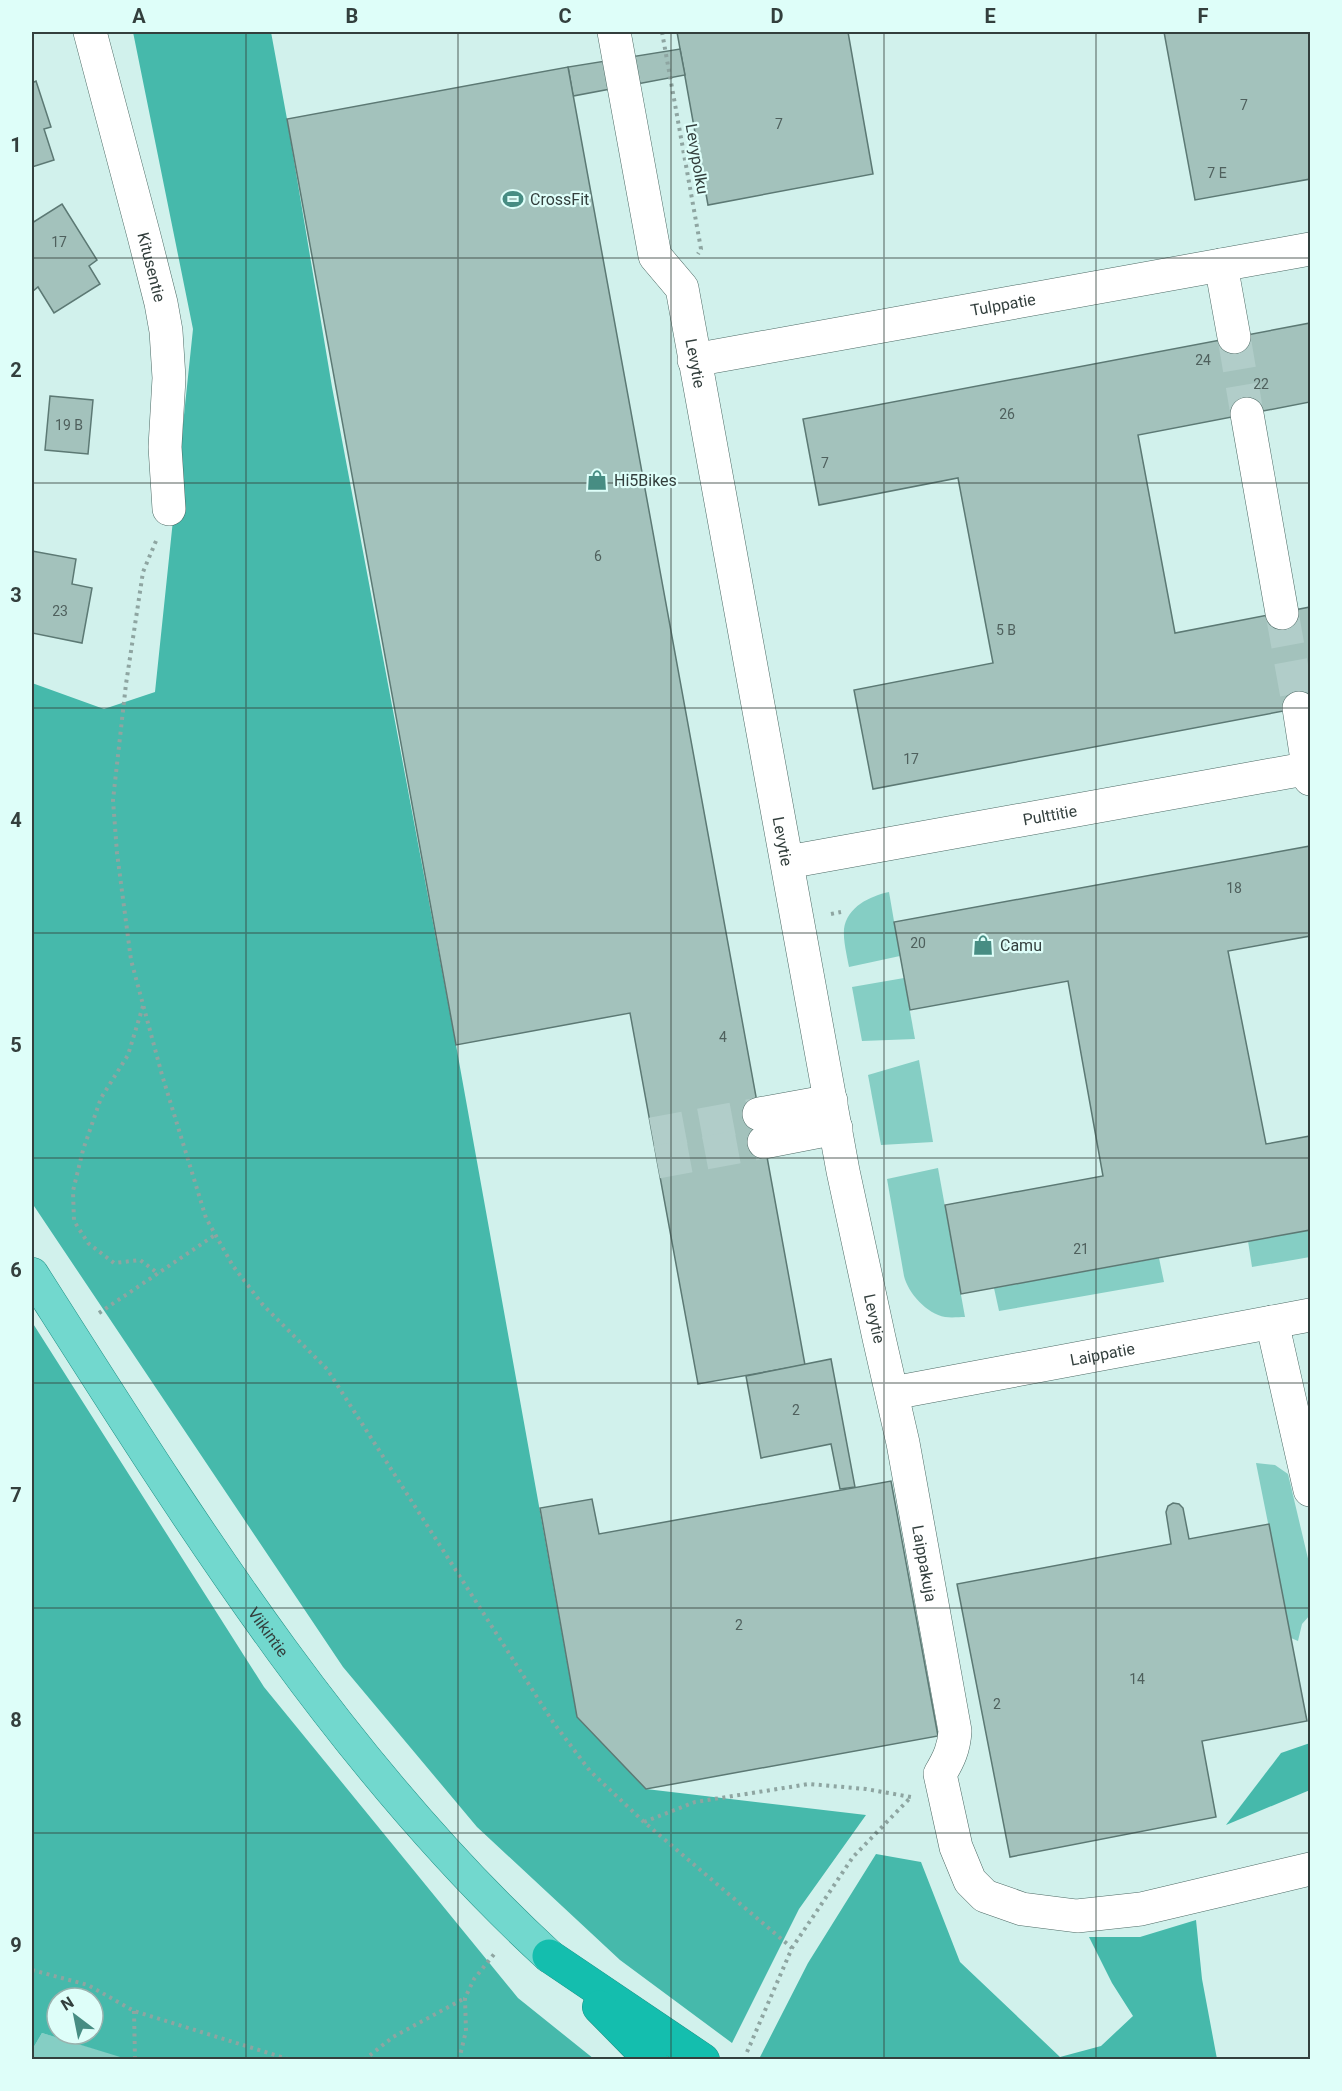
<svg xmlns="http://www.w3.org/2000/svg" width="1342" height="2091" font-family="Roboto,sans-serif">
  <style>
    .green { fill: #85cec4 }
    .forest { fill: #46b9ab; fill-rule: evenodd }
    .building { fill: #a3c2bc; stroke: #5c7974; stroke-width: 1.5 }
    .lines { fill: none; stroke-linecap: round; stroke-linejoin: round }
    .minor-tunnel { stroke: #b1cdc9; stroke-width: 33; stroke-dasharray: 33 16; stroke-linecap: butt }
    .minor-casing { stroke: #4d6a65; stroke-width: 34 }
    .major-casing { stroke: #1f9286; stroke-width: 34 }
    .highway-casing { stroke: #1f9286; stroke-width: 34 }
    .path { stroke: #8ea5a1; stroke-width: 4; stroke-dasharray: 3 4.5; stroke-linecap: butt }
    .minor { stroke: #fff; stroke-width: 33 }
    .major { stroke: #72d8ce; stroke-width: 33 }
    .highway { stroke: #14beae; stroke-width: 33 }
    .grid { fill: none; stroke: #333f3d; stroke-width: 1.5; stroke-opacity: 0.55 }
    .labels { text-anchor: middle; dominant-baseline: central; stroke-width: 4.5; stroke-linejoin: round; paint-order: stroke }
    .number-label { font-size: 14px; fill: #4f605d }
    .street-label { font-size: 16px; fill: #333f3d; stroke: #defef9 }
    .poi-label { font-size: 16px; fill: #333f3d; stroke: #defef9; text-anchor: start }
    .neatline { fill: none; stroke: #333f3d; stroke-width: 2 }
    .grid-label { font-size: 20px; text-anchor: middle; font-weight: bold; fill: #333f3d }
  </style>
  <rect width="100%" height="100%" fill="#d1f1ec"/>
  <g class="green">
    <path d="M889,892L900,956L849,967C847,956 843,940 844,929C847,907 870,896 889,892Z"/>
    <path d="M904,978L915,1039L862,1041L852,987Z"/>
    <path d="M919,1060L933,1142L881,1145L868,1075Z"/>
    <path d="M938,1168L965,1317C959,1317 952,1318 945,1317C927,1314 908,1293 904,1276L887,1179Z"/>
    <path d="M1310,1230V1257L1252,1267L1248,1241Z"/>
    <path d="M1159,1258L1164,1282L999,1311L994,1288Z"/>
    <path d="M1256,1463L1275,1465L1288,1474L1310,1567V1615L1302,1624L1298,1641L1291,1638Z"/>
    <path d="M42,2033L130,2059H32V2050Z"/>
  </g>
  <g class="forest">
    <path d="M133,32H271L287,119L332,387L456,1045L577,1717L646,1789L866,1815L799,1909L732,2043L620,1960L477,1827L343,1667L32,1203V683L104,709L155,692L193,329Z"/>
    <path d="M32,1322L264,1687L518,1998L594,2059L130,2060L42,2033L32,2050ZM57,1998H93V2034H57Z"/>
    <path d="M1310,1743V1790L1226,1825L1281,1753Z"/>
    <path d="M876,1854L921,1862L960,1962L1060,2057L1101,2046L1133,2016L1112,1983L1089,1937H1140L1196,1920L1202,1979L1217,2059L765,2060L760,2057L808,1963Z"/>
  </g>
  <g class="building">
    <path d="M677,32H848L873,174L708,205Z"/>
    <path d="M1164,32H1310V179L1195,200Z"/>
    <path d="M680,49L685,75L573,96L568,67Z"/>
    <path d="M568,67L805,1365L698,1384L630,1013L456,1045L287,119Z"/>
    <path d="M36,81L51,127L44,129L54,160L32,167V83Z"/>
    <path d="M62,204L97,260L89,266L100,284L54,313L38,287L32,292V223Z"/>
    <path d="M1310,323V402L1138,435L1175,633L1310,607V706L873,789L854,690L993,663L958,478L819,505L803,419Z"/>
    <path d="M50,396L93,400L88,454L45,450Z"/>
    <path d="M32,551L76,559L72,584L92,588L82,643L32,633Z"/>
    <path d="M1310,846V936L1228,951L1266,1144L1310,1136V1230L961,1294L945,1205L1103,1176L1068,981L910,1010L894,922Z"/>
    <path d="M831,1359L855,1487L840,1489L831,1444L761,1458L746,1376Z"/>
    <path d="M891,1481L938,1736L646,1789L577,1717L540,1508L592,1499L599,1534Z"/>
    <path d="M1173,1503L1179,1504L1183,1508L1189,1539L1269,1524L1307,1721L1202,1741L1216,1817L1010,1857L957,1584L1171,1544L1166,1512L1168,1506Z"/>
  </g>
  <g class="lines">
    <g class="minor-tunnel">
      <path d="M1234,337L1247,414"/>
      <path d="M1282,613L1299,708"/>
      <path d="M652,1134L759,1114"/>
      <path d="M657,1162L764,1142"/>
    </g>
    <g class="minor-casing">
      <g id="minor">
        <path id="s1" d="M90,32L144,236L161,303L166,331L169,378L165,447L169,509"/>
        <path id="s2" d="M614,32L655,256L682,288L843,1171L879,1338L903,1443L955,1731C954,1748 949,1759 940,1774L956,1847L970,1881L985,1896L1022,1909L1077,1916L1141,1909L1310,1869"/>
        <path d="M1221,265L1234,337"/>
        <path id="s3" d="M694,360L1310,249"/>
        <path d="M1247,414L1282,613"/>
        <path d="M1299,708L1310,779"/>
        <path id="s4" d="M788,862L1310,768"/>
        <path d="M759,1114L831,1101"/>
        <path d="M764,1142L836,1128"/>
        <path d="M1272,1322L1310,1490"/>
        <path id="s5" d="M893,1393L1310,1315"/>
      </g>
    </g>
    <g class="major-casing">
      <g id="major">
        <path id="s6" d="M32,1274C185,1514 338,1762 549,1956"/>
      </g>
    </g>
    <g class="highway-casing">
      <g id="highway">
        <path d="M549,1956L703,2060"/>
        <path d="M599,2007L651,2060"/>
      </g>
    </g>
    <g class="path">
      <path d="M662,32L701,249L698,254"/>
      <path d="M156,541L143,572L126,684L113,800L117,853L131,960L162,1075L206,1218L233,1266L263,1305L327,1369L553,1722L590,1771L644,1822L792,1948"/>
      <path d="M831,914L841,912"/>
      <path d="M143,1006L128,1055L101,1098L83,1150L73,1191L74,1221L88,1243L114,1263L140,1260L159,1274"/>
      <path d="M99,1313L215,1235"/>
      <path d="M644,1822L695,1802L809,1784L866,1789L911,1797"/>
      <path d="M32,1970L88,1985L134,2011L291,2060"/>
      <path d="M134,2011L135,2060"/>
      <path d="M747,2052L792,1948L853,1857L910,1798"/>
      <path d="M364,2060L393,2037L465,1998"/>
      <path d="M459,2060L466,2031L465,1998L474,1979L495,1953"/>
    </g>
    <use href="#minor" class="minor"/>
    <use href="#major" class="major"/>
    <use href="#highway" class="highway"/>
  </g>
  <path class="grid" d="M246,32V2060M458,32V2060M671,32V2060M884,32V2060M1096,32V2060M32,258H1310M32,483H1310M32,708H1310M32,933H1310M32,1158H1310M32,1383H1310M32,1608H1310M32,1833H1310"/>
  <defs>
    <g id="stadium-bare" transform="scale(1.62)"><path d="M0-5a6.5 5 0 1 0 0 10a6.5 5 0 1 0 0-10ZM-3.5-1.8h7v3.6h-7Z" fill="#478d83" stroke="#defef9" stroke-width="2.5" paint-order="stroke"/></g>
    <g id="shop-bare" transform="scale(1.62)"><path d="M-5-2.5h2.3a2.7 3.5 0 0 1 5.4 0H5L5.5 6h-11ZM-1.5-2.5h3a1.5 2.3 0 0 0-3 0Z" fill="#478d83" stroke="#defef9" stroke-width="2.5" paint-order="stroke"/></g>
  </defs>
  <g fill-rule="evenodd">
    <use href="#stadium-bare" x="513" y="199"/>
    <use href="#shop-bare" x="597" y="480"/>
    <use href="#shop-bare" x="983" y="945"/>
  </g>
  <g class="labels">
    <g class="number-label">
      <text x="1244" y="105">7</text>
      <text x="779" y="124">7</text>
      <text x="1217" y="173">7 E</text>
      <text x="59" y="242">17</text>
      <text x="1203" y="360">24</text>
      <text x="1261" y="384">22</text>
      <text x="1007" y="414">26</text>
      <text x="69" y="425">19 B</text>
      <text x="825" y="463">7</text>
      <text x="598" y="556">6</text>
      <text x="60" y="611">23</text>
      <text x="1006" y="630">5 B</text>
      <text x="911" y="759">17</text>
      <text x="1234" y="888">18</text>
      <text x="918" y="943">20</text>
      <text x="723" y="1037">4</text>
      <text x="1081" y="1249">21</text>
      <text x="796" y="1410">2</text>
      <text x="739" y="1625">2</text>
      <text x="1137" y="1679">14</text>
      <text x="997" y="1704">2</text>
    </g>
    <g class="street-label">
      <text transform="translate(697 159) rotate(80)">Levypolku</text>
      <text stroke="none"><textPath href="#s1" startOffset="243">Kitusentie</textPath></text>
      <text stroke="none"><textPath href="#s3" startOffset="314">Tulppatie</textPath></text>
      <text stroke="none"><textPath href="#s2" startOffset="346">Levytie</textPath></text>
      <text stroke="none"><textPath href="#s4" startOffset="266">Pulttitie</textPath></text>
      <text stroke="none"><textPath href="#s2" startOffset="832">Levytie</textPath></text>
      <text stroke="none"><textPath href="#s2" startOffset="1318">Levytie</textPath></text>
      <text stroke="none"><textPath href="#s5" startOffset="213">Laippatie</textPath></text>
      <text stroke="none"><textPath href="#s2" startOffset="1568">Laippakuja</textPath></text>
      <text stroke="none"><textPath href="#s6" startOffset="429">Viikintie</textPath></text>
    </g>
    <g class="poi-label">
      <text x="530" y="199">CrossFit</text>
      <text x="614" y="480">Hi5Bikes</text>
      <text x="1000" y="945">Camu</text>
    </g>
  </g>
  <rect width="1342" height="2091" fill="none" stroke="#defef9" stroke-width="66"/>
  <g transform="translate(75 2016) rotate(328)"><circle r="28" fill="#defef9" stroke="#9ab2ae" stroke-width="1.5"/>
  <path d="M0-4.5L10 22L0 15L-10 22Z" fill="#478d83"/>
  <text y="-9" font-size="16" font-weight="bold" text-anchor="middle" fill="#333f3d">N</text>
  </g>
  <rect x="33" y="33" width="1276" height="2025" class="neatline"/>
  <g class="grid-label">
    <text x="139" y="23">A</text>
    <text x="352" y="23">B</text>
    <text x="565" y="23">C</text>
    <text x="777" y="23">D</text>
    <text x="990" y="23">E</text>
    <text x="1203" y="23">F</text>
    <text x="16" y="152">1</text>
    <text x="16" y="377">2</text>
    <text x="16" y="602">3</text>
    <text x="16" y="827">4</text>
    <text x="16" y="1052">5</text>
    <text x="16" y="1277">6</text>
    <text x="16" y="1502">7</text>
    <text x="16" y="1727">8</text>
    <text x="16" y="1952">9</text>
  </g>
</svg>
